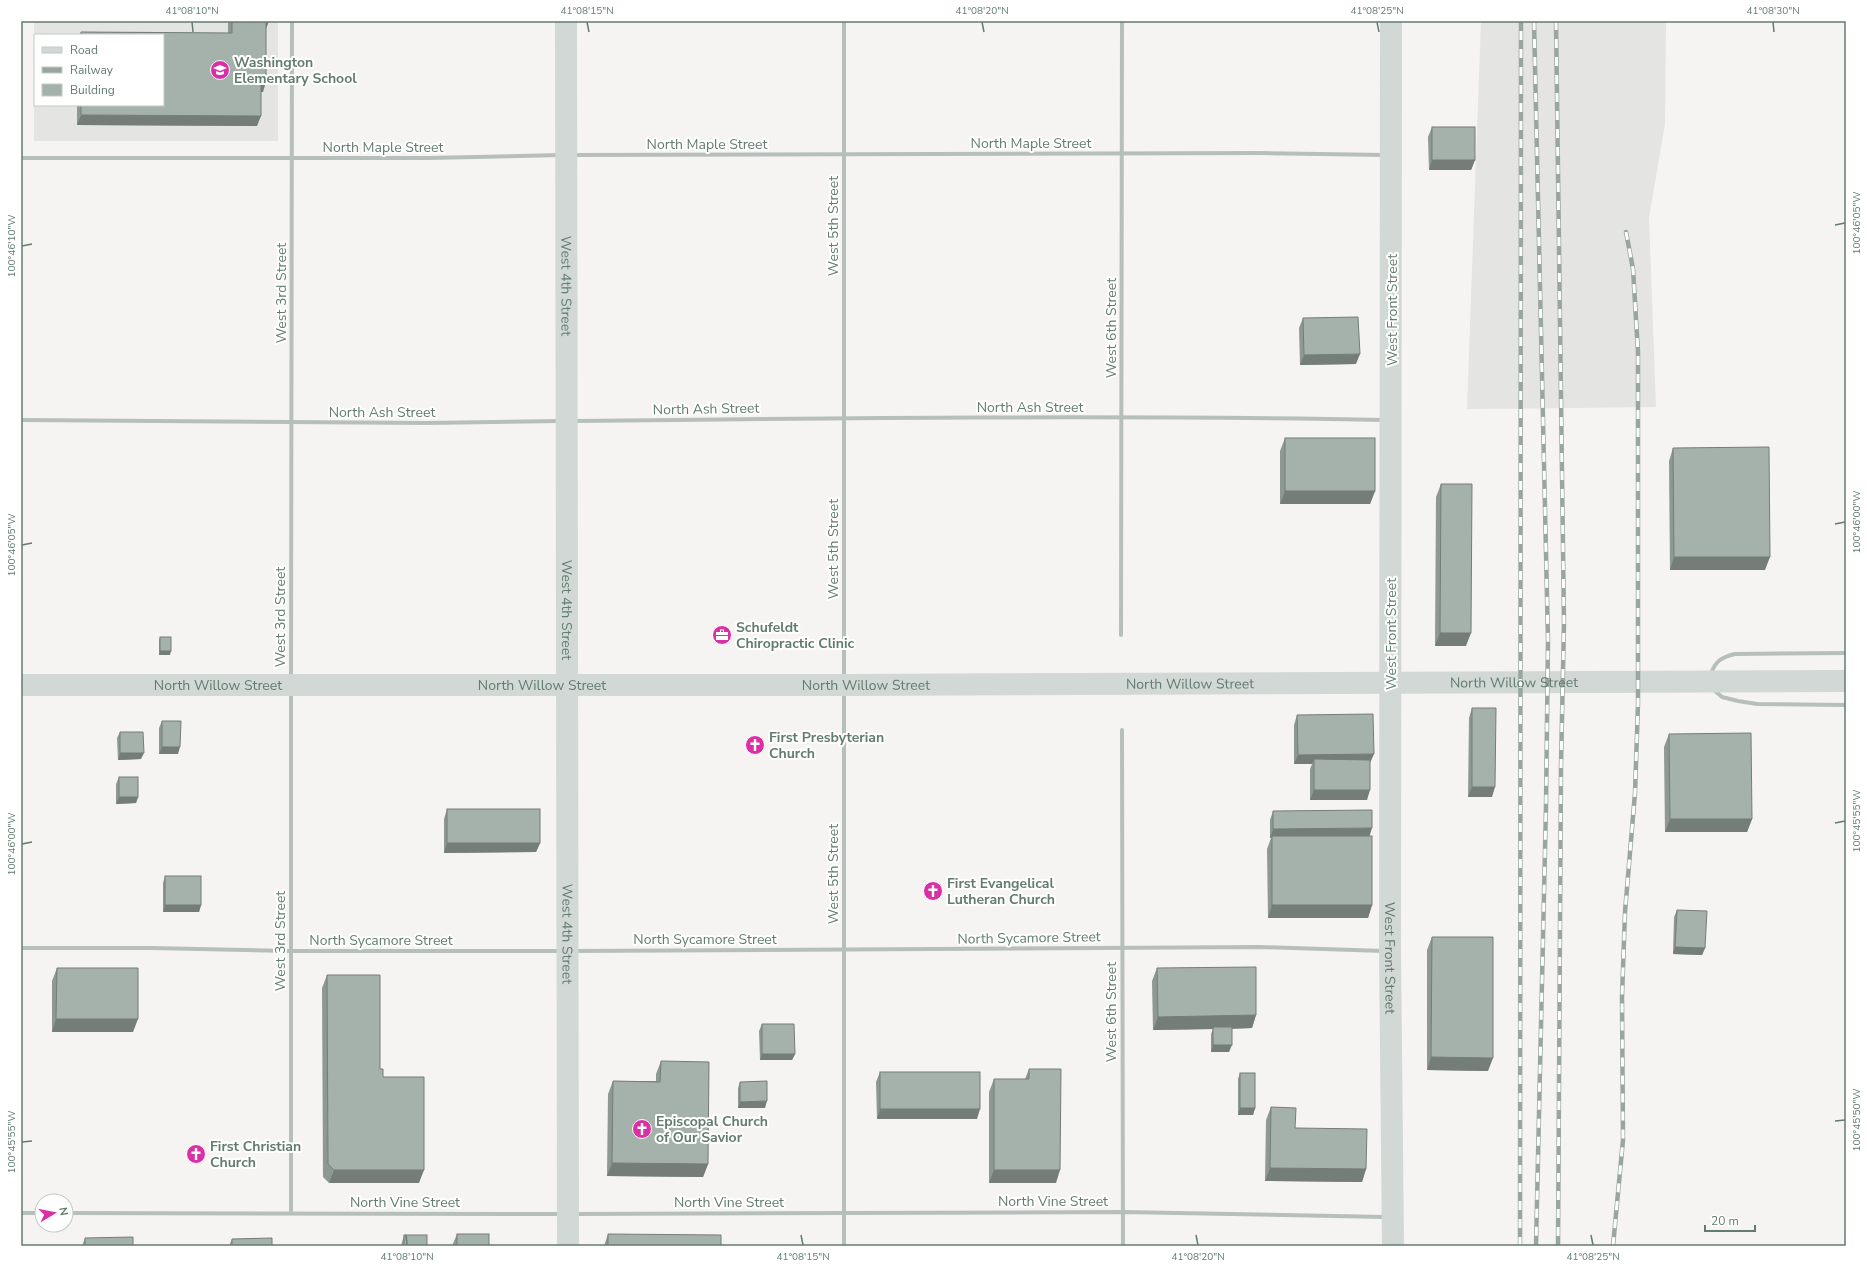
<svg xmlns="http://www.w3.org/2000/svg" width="1867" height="1267" font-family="'Nunito Sans',sans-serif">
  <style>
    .built { fill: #e4e4e2; fill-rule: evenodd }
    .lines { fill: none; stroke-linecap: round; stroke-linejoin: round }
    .street { stroke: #b6bfbb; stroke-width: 4 }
    .secondary { stroke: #d1d8d5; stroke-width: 22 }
    .rail-casing { stroke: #99a6a0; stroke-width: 4.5 }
    .rail { stroke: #fff; stroke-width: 3; stroke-dasharray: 9; stroke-linecap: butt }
    .wall { fill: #8e9993 }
    .shaded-wall { fill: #747d78 }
    .building { fill: #a5b2ab; stroke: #747d78 }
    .ticks { fill: none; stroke: #637c70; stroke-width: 1.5 }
    .labels { text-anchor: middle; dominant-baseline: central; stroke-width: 4; stroke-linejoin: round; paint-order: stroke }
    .poi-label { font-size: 14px; font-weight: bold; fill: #637c70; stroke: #fff; text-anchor: start }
    .street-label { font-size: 14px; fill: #637c70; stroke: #fff }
    .neatline { fill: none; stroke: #637c70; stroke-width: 1.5 }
    .ticks-label { font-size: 10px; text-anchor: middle; fill: #637c70 }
  </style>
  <rect width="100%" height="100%" fill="#f6f3f3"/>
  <g class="built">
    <path d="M34,21H278V141H34ZM35,35H163V105H35Z"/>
    <path d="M1481,21H1666L1665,124L1649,218L1656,407L1467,409Z"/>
  </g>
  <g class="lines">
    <g class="street">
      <path d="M844,21V678"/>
      <path d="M573,155L1260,153L1385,155"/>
      <path d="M21,158H429L561,155"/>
      <path d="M21,420L426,423L561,421"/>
      <path d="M573,421C844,418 1114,415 1385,420"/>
      <path d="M1121,635L1122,21"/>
      <path d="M1711,674C1715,661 1722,657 1735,654L1846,653"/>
      <path d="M291,679L292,21"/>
      <path d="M844,690V1246"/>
      <path d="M1714,690L1722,697L1738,701L1757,704L1846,705"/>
      <path d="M291,692V1213"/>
      <path d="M1122,730L1123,1246"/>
      <path d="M21,948H152L291,951H561"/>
      <path d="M573,951L1260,947L1384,951"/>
      <path d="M21,1213H42"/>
      <path d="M66,1213L562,1214"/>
      <path d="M574,1214L1123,1212L1386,1217"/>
    </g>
    <g class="secondary">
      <path id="s1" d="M566,21L568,1246"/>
      <path id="s2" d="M1391,21L1390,951L1393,1246"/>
      <path id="s3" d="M21,685H844L1846,681"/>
    </g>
    <g class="rail-casing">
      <g id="rail">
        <path d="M1534,21L1548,641L1546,806L1536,1246"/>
        <path d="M1556,21L1564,623L1561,766L1558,1246"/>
        <path d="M1520,1246L1521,21"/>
        <path d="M1613,1246L1623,1140L1622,997L1625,912L1635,793L1638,704V352L1633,269L1626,232"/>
      </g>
    </g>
    <use href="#rail" class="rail"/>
  </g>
  <g class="wall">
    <path d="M228,21H269L266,27L263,92H261L257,126L77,125V105H163V35H80L81,32L228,33Z"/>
    <path d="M1432,127L1475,160L1471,170H1429L1428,137Z"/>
    <path d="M1303,318L1356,364L1300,365L1299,328Z"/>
    <path d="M1285,438L1375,491L1370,504H1280V451Z"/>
    <path d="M1673,448L1765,570H1670L1669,461Z"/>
    <path d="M1441,484L1466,646H1435L1436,497Z"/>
    <path d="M160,637L170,655H159V640Z"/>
    <path d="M1472,708L1492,797H1468L1469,718Z"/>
    <path d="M1297,715L1370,763L1367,800H1310V769L1312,764H1294V725Z"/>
    <path d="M162,721L178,754H159V728Z"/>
    <path d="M120,732L141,759L118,760L117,738Z"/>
    <path d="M1669,734L1752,819L1747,832H1665L1664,747Z"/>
    <path d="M119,777L138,797L136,803L116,804V784Z"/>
    <path d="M447,809L540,843L536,852L444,853V819Z"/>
    <path d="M1273,811L1370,836L1372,905L1368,918H1268L1267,849L1271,838H1270V820Z"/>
    <path d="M165,876L201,905L199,912H163V883Z"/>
    <path d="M1677,910L1705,948L1702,955L1673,954L1674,917Z"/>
    <path d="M1432,937L1488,1071L1427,1070V950Z"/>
    <path d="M57,968L133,1032H52V981Z"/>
    <path d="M1157,968L1256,1015L1252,1028L1232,1029L1229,1052H1211V1034L1213,1029L1153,1030L1152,981Z"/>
    <path d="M327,975L380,1069L419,1183H329L323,1177L322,988Z"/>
    <path d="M762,1024L795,1054L792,1060H760L759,1031Z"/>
    <path d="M661,1061L708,1164L703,1177L607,1176L608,1094L613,1081H656V1074Z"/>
    <path d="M1029,1069L1056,1183H989V1092L994,1079H1025Z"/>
    <path d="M880,1072L977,1119H877L876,1082Z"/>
    <path d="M1240,1073L1255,1108L1253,1115H1238V1079Z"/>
    <path d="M740,1082L765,1108H738V1088Z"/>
    <path d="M1271,1107L1295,1128L1366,1169L1362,1182L1265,1181L1266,1120Z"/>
    <path d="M457,1234V1246H452Z"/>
    <path d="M608,1234L721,1246H604Z"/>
    <path d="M404,1235L427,1246H401Z"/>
    <path d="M85,1238L133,1246H82Z"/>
    <path d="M232,1239L272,1246H229Z"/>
  </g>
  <g class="shaded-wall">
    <path d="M266,21H269L266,29Z"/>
    <path d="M261,82H266L263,92H257Z"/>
    <path d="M81,115L261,116L257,126L77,125Z"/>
    <path d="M1432,160H1475L1471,170H1429Z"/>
    <path d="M1360,354L1356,364L1300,365L1304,355Z"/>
    <path d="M1285,491H1375L1370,504H1280Z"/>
    <path d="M1674,557H1770L1765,570H1670Z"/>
    <path d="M1440,633H1471L1466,646H1435Z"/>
    <path d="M160,651H171L170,655H159Z"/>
    <path d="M162,747H180L178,754H159Z"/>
    <path d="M120,753H144L141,759L118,760Z"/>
    <path d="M1374,754L1370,763L1314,759L1312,764H1294L1298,755Z"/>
    <path d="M1472,787H1495L1492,797H1468Z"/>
    <path d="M1314,790H1370L1367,800H1310Z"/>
    <path d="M119,797H138L136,803L116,804Z"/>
    <path d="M1670,819H1752L1747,832H1665Z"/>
    <path d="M1372,828L1369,838L1272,836L1271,838H1270L1273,829Z"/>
    <path d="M447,843H540L536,852L444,853Z"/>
    <path d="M165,905H201L199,912H163Z"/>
    <path d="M1272,905H1372L1368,918H1268Z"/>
    <path d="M1675,947L1705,948L1702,955L1673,954Z"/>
    <path d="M1256,1015L1252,1028L1213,1029V1027V1029L1153,1030L1158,1017Z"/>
    <path d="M56,1019H138L133,1032H52Z"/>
    <path d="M1213,1045H1232L1229,1052H1211Z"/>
    <path d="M762,1054H795L792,1060H760Z"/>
    <path d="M1431,1057L1493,1058L1488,1071L1427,1070Z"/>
    <path d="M767,1101L765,1108H738L740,1102Z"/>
    <path d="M1240,1108H1255L1253,1115H1238Z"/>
    <path d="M880,1109H980L977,1119H877Z"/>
    <path d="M612,1163L708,1164L703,1177L607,1176Z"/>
    <path d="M1270,1168L1366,1169L1362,1182L1265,1181Z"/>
    <path d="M334,1170H424L419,1183H329Z"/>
    <path d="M994,1170H1060L1056,1183H989Z"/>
  </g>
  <g class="building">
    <path d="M232,21H266V82H261V116L81,115V105H163V35H81V32L232,33Z"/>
    <rect x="1432" y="127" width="43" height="33"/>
    <path d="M1358,317L1360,354L1304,355L1303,318Z"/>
    <rect x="1285" y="438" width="90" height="53"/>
    <path d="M1769,447L1770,557H1674L1673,448Z"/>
    <path d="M1441,484H1472L1471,633H1440Z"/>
    <rect x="160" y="637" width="11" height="14"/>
    <path d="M1472,708H1496L1495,787H1472Z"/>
    <path d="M1373,714L1374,754L1298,755L1297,715Z"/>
    <path d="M162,721H181L180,747H162Z"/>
    <path d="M120,732H143L144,753H120Z"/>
    <path d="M1751,733L1752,819H1670L1669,734Z"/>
    <path d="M1314,759L1370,760V790H1314Z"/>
    <rect x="119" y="777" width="19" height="20"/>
    <rect x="447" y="809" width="93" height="34"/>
    <path d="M1372,810V828L1273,829V811Z"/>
    <rect x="1272" y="836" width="100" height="69"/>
    <rect x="165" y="876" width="36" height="29"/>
    <path d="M1677,910L1707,911L1705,948L1675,947Z"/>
    <path d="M1432,937H1493V1058L1431,1057Z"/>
    <path d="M1256,967V1015L1158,1017L1157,968Z"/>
    <path d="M57,968H138V1019H56Z"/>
    <path d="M327,975H380V1069H383V1077H424V1170H334L328,1164Z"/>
    <path d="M762,1024H794L795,1054H762Z"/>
    <rect x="1213" y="1027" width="19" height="18"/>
    <path d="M661,1061L709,1062L708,1164L612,1163L613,1081L660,1082Z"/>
    <path d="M1029,1069H1061L1060,1170H994V1079H1029Z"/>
    <rect x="880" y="1072" width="100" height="37"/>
    <rect x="1240" y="1073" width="15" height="35"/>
    <path d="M767,1081V1101L740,1102V1082Z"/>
    <path d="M1271,1107L1296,1108L1295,1128L1367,1129L1366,1169L1270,1168Z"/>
    <rect x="457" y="1234" width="32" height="12"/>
    <path d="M608,1234L721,1235V1246H608Z"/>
    <rect x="404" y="1235" width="23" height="11"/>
    <path d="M133,1237V1246H85V1238Z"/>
    <path d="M272,1238V1246H232V1239Z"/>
  </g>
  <path class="ticks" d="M192,22L193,32M587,22L589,32M982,22L984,32M1377,22L1379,32M1773,22L1774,32M1835,225L1845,223M22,246L32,244M1835,524L1845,522M22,545L32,543M1835,823L1845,821M22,844L32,842M1835,1121L1845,1120M22,1142L32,1141M406,1235L407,1245M801,1235L803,1245M1196,1235L1198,1245M1591,1235L1593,1245"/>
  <defs>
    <g id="school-disc" transform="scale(1)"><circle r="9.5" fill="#d930a6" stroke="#fff"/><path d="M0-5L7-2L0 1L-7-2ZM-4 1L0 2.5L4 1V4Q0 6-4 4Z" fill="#fff"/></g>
    <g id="office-disc" transform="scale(1)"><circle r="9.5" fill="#d930a6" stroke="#fff"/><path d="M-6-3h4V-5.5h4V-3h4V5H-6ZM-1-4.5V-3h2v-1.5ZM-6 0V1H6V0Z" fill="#fff"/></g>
    <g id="church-disc" transform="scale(1)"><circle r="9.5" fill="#d930a6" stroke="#fff"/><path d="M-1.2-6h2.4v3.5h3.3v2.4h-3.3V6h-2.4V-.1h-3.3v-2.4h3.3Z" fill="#fff"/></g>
  </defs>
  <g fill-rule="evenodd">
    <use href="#school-disc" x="220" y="70"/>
    <use href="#office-disc" x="722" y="635"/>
    <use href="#church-disc" x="755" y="745"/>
    <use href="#church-disc" x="933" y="891"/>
    <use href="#church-disc" x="642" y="1129"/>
    <use href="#church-disc" x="196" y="1154"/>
  </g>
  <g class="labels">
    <g class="poi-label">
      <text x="234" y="62">Washington<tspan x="234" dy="16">Elementary School</tspan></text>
      <text x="736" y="627">Schufeldt<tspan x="736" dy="16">Chiropractic Clinic</tspan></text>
      <text x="769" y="737">First Presbyterian<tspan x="769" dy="16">Church</tspan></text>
      <text x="947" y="883">First Evangelical<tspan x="947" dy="16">Lutheran Church</tspan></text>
      <text x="656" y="1121">Episcopal Church<tspan x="656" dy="16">of Our Savior</tspan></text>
      <text x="210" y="1146">First Christian<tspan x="210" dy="16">Church</tspan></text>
    </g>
    <g class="street-label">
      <text x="1031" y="143">North Maple Street</text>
      <text x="707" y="144">North Maple Street</text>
      <text x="383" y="147">North Maple Street</text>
      <text transform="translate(833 226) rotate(-90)">West 5th Street</text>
      <text stroke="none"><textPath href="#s1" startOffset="265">West 4th Street</textPath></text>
      <text transform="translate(281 293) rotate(-90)">West 3rd Street</text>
      <text transform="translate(1392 310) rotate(-90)">West Front Street</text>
      <text transform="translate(1111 328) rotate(-90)">West 6th Street</text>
      <text x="1030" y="407">North Ash Street</text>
      <text transform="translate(706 409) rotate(-1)">North Ash Street</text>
      <text x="382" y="412">North Ash Street</text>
      <text transform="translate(833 549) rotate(-90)">West 5th Street</text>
      <text stroke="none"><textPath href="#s1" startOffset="589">West 4th Street</textPath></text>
      <text transform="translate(280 617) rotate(-90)">West 3rd Street</text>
      <text transform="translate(1391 634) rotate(-90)">West Front Street</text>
      <text stroke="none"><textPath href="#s3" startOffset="1493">North Willow Street</textPath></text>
      <text stroke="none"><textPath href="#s3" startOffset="1169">North Willow Street</textPath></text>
      <text stroke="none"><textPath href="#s3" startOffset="197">North Willow Street</textPath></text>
      <text stroke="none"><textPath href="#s3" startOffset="521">North Willow Street</textPath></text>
      <text stroke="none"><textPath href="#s3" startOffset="845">North Willow Street</textPath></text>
      <text transform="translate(833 874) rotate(-90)">West 5th Street</text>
      <text stroke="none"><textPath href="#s1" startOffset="913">West 4th Street</textPath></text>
      <text transform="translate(1029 938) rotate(-1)">North Sycamore Street</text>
      <text x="705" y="939">North Sycamore Street</text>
      <text x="381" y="940">North Sycamore Street</text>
      <text transform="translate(280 941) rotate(-90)">West 3rd Street</text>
      <text stroke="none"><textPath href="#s2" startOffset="937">West Front Street</textPath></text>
      <text transform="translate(1111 1012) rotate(-90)">West 6th Street</text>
      <text x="1053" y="1201">North Vine Street</text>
      <text x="405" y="1202">North Vine Street</text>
      <text x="729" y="1202">North Vine Street</text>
    </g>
  </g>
  <rect width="1867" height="1267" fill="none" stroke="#ffffff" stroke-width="44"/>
  <rect x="34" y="34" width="130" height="72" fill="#ffffff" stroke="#c1cbc6"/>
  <rect x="42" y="47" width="20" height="6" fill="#d1d8d5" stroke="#c1cbc6"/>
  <text x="70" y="54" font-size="12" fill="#637c70">Road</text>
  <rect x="42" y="67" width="20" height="6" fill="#99a6a0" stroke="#c1cbc6"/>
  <text x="70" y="74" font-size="12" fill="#637c70">Railway</text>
  <rect x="42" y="84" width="20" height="12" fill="#a5b2ab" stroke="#c1cbc6"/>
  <text x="70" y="94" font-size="12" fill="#637c70">Building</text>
  <g transform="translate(54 1213) rotate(80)"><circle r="19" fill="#ffffff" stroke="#c1cbc6"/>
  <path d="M0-3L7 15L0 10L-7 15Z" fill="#d930a6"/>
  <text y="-6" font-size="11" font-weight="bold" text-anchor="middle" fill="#637c70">N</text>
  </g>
  <path d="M1705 1225v6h50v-6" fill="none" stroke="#637c70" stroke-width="2"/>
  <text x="1711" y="1225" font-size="12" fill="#637c70" stroke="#ffffff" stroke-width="3" paint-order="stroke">20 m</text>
  <rect x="22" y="22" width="1823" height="1223" class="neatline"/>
  <g class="ticks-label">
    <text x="192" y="14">41°08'10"N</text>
    <text x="587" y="14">41°08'15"N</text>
    <text x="982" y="14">41°08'20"N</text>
    <text x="1377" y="14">41°08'25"N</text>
    <text x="1773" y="14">41°08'30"N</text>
    <text transform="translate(1856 223) rotate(-90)" y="4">100°46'05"W</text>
    <text transform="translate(11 246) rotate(-90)" y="4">100°46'10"W</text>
    <text transform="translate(1856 522) rotate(-90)" y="4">100°46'00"W</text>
    <text transform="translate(11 545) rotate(-90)" y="4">100°46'05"W</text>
    <text transform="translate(1856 821) rotate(-90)" y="4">100°45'55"W</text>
    <text transform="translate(11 844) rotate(-90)" y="4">100°46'00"W</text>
    <text transform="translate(1856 1120) rotate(-90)" y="4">100°45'50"W</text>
    <text transform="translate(11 1142) rotate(-90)" y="4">100°45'55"W</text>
    <text x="407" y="1260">41°08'10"N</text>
    <text x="803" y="1260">41°08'15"N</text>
    <text x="1198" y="1260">41°08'20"N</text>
    <text x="1593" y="1260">41°08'25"N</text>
  </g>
</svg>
